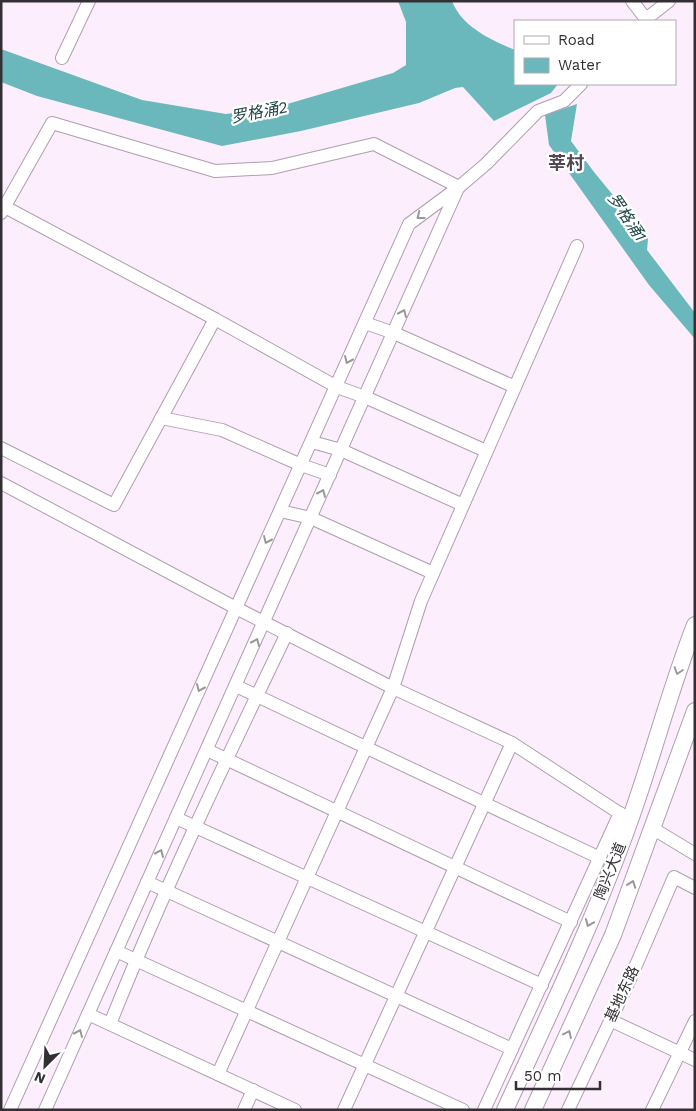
<svg xmlns="http://www.w3.org/2000/svg" width="696" height="1111" font-family="'Work Sans','Noto Sans SC',sans-serif">
  <style>
    .water { fill: #6ab8bc }
    .lines { fill: none; stroke-linecap: round; stroke-linejoin: round }
    .minor-casing { stroke: #ad9fad; stroke-width: 14 }
    .major-casing { stroke: #ad9fad; stroke-width: 18 }
    .minor { stroke: #fff; stroke-width: 12 }
    .major { stroke: #fff; stroke-width: 16 }
    .oneway { stroke: #9a979a }
    .labels { text-anchor: middle; dominant-baseline: central; stroke-width: 4.5; stroke-linejoin: round; paint-order: stroke }
    .street-label { font-size: 15px; fill: #342f34; stroke: #fff }
    .water-label { font-size: 16px; font-style: italic; fill: #214648; stroke: #fff }
    .quarter-label { font-size: 18px; font-weight: bold; fill: #524652; stroke: #fff }
  </style>
  <rect width="100%" height="100%" fill="#fdeefd"/>
  <g class="water">
    <path d="M398,1H452C462,27 491,40 515,50V84H558L551,93L494,121L463,87L455,88L419,103L301,131L222,146L37,96L1,82V49L142,100L226,114L277,107L393,73L406,65V22Z"/>
    <path d="M577,104L571,141L594,172L644,233L648,239L647,250L695,313V339L649,285L549,145L545,115Z"/>
  </g>
  <g class="lines">
    <g class="minor-casing">
      <g id="minor">
        <path d="M632,1L646,19L669,1"/>
        <path d="M62,58L89,1"/>
        <path d="M5,207L215,319"/>
        <path d="M1,213L52,123L215,171L272,168L374,144L459,187"/>
        <path d="M365,323L394,333L515,387"/>
        <path d="M161,418L222,430L301,465L330,475"/>
        <path d="M312,442L341,450L463,505"/>
        <path d="M1,448L114,505L215,319L337,387L365,397L486,451"/>
        <path d="M1,483L236,608L393,688L512,743L630,820"/>
        <path d="M280,511L311,518L433,573"/>
        <path d="M236,686L600,858"/>
        <path d="M207,750L571,922"/>
        <path d="M176,818L542,985"/>
        <path d="M652,828L695,854"/>
        <path d="M147,882L512,1049"/>
        <path d="M116,951L463,1110"/>
        <path d="M88,1014L295,1110"/>
        <path d="M610,1020L695,1060"/>
        <path d="M110,1024C163,891 225,762 287,633"/>
        <path d="M218,1074L393,688L421,601L577,246"/>
        <path d="M10,1110L409,224L459,187L486,164L538,111L564,101L581,84"/>
        <path d="M45,1110L458,188"/>
        <path d="M244,1110L253,1090"/>
        <path d="M344,1110L512,743"/>
        <path d="M484,1110L620,813"/>
        <path d="M568,1110L630,979L674,877L695,888"/>
        <path d="M652,1110L695,1021"/>
      </g>
    </g>
    <g class="major-casing">
      <g id="major">
        <path d="M505,1110C549,1014 595,919 630,820C653,756 670,689 695,625"/>
        <path d="M533,1110L613,935L695,711"/>
      </g>
    </g>
    <use href="#minor" class="minor"/>
    <use href="#major" class="major"/>
  </g>
  <defs><path id="oneway-chevron" d="M-2-3.5L2.5 0L-2 3.5" fill="none" stroke-width="1.6" stroke-linecap="round" stroke-linejoin="round" transform="scale(1.25)"/></defs>
  <g class="oneway">
    <use href="#oneway-chevron" transform="translate(420 216) rotate(143)"/>
    <use href="#oneway-chevron" transform="translate(403 313) rotate(-66)"/>
    <use href="#oneway-chevron" transform="translate(348 360) rotate(114)"/>
    <use href="#oneway-chevron" transform="translate(322 493) rotate(-66)"/>
    <use href="#oneway-chevron" transform="translate(267 540) rotate(114)"/>
    <use href="#oneway-chevron" transform="translate(256 642) rotate(-66)"/>
    <use href="#oneway-chevron" transform="translate(678 671) rotate(108)"/>
    <use href="#oneway-chevron" transform="translate(200 688) rotate(114)"/>
    <use href="#oneway-chevron" transform="translate(160 853) rotate(-66)"/>
    <use href="#oneway-chevron" transform="translate(632 884) rotate(-70)"/>
    <use href="#oneway-chevron" transform="translate(589 923) rotate(112)"/>
    <use href="#oneway-chevron" transform="translate(79 1033) rotate(-66)"/>
    <use href="#oneway-chevron" transform="translate(568 1034) rotate(-65)"/>
  </g>
  <g class="labels">
    <g class="street-label">
      <text transform="translate(610 871) rotate(-68)">陶兴大道</text>
      <text transform="translate(622 994) rotate(-65)">基地东路</text>
    </g>
    <g class="water-label">
      <text transform="translate(259 112) rotate(-11)">罗格涌2</text>
      <text transform="translate(627 217) rotate(56)">罗格涌1</text>
    </g>
    <g class="quarter-label">
      <text x="566" y="162">莘村</text>
    </g>
  </g>
  <rect width="696" height="1111" fill="none" stroke="#342f34" stroke-width="5"/>
  <rect x="514" y="20" width="162" height="65" fill="#ffffff" stroke="#aeacae"/>
  <rect x="524" y="36" width="25" height="8" fill="#ffffff" stroke="#aeacae"/>
  <text x="558" y="45" font-size="15" fill="#342f34">Road</text>
  <rect x="524" y="58" width="25" height="15" fill="#6ab8bc" stroke="#aeacae"/>
  <text x="558" y="70" font-size="15" fill="#342f34">Water</text>
  <g transform="translate(45 1066) rotate(204)" stroke="#ffffff" stroke-width="4" paint-order="stroke">
  <path d="M0-4L9 19L0 12L-9 19Z" fill="#342f34"/>
  <text y="-8" font-size="14" font-weight="bold" text-anchor="middle" fill="#342f34">N</text>
  </g>
  <path d="M516 1081v8h84v-8" fill="none" stroke="#342f34" stroke-width="2.5"/>
  <text x="524" y="1081" font-size="15" fill="#342f34" stroke="#ffffff" stroke-width="4" paint-order="stroke">50 m</text>
</svg>
